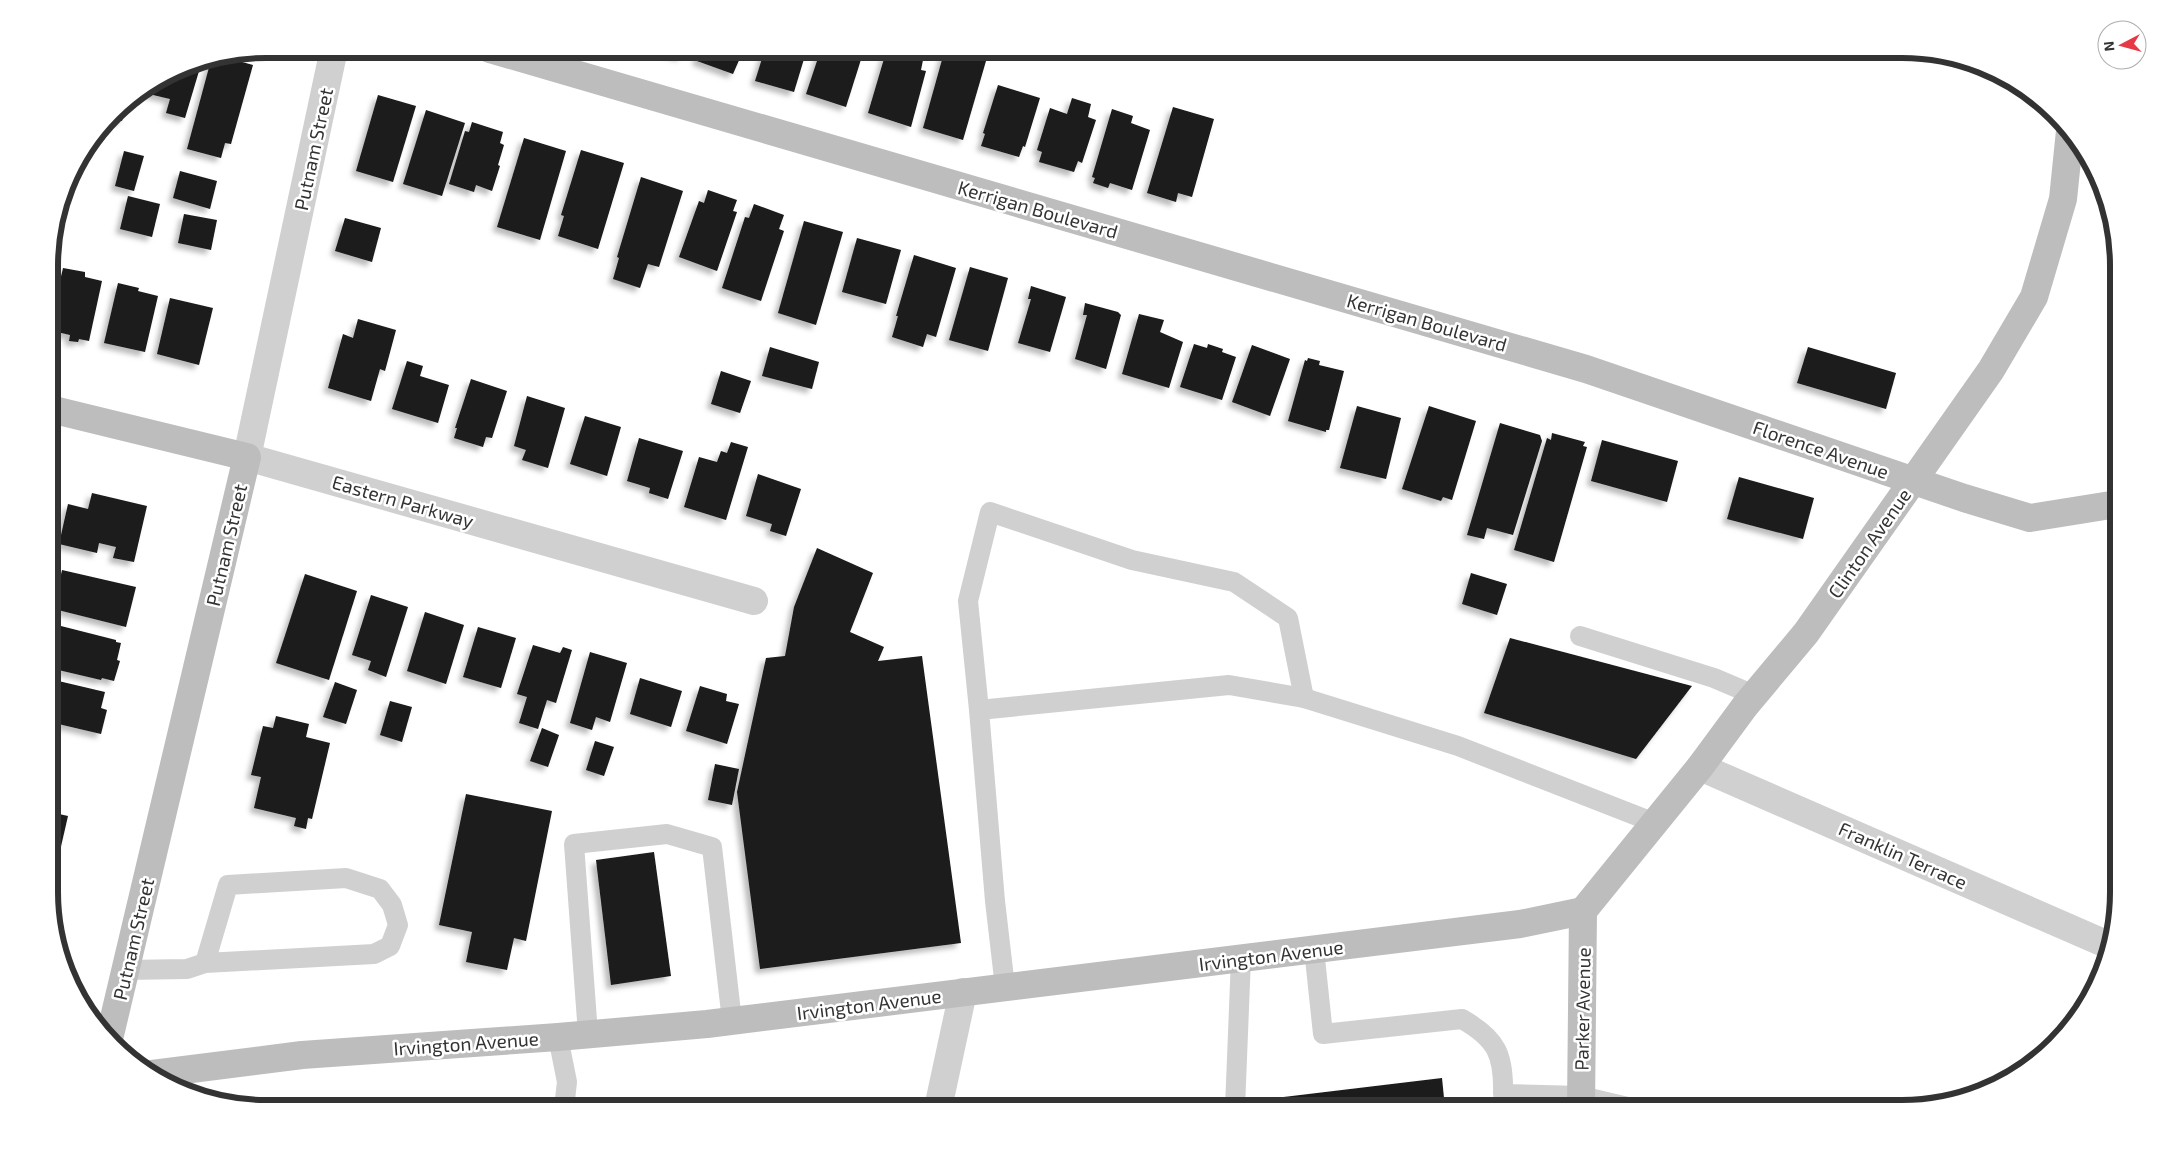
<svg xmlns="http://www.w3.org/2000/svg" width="2167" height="1157" font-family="'Exo 2',sans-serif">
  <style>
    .building { fill: #1a1a1a; filter: url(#shadow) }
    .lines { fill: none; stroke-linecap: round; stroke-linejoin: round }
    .lane { stroke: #d0d0d0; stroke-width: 20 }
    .street { stroke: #d0d0d0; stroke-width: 28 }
    .secondary { stroke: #bdbdbd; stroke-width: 28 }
    .labels { text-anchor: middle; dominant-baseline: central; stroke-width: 5; stroke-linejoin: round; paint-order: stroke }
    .street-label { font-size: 19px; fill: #333; stroke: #fff }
    .rim { fill: none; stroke: #333; stroke-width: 6 }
  </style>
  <defs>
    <filter id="shadow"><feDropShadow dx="-4.5" dy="4.5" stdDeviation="2.5" flood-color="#0004"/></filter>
  </defs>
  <rect width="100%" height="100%" fill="#fff"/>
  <g class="building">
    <path d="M657,49H684L681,57Z"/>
    <path d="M699,49H744L733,74L697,61Z"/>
    <path d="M765,49H807L794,92L755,81Z"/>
    <path d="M821,49L864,50L846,107L806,94Z"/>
    <path d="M890,49H919L923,60L921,70L926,71L911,127L868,113L886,52H889Z"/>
    <path d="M945,49L986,61L963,140L923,128Z"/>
    <path d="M224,57L253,65L231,144L225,143L221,158L187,149L211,60Z"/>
    <path d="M202,61L185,118L166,113L170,99L149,94L152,84L183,65Z"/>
    <path d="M998,85L1040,98L1025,147L1023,146L1019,157L981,146L985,134L983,133Z"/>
    <path d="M378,95L416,106L393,182L356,171Z"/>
    <path d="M1072,98L1091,104L1088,117L1096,120L1082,163L1078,161L1074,172L1039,162L1042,152L1037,150L1050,108L1067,114Z"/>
    <path d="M128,99L122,121L111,118L123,103Z"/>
    <path d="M1173,107L1214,119L1192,197L1178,193L1176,202L1147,193Z"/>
    <path d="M1112,109L1133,116L1131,123L1150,130L1132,190L1110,183L1108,188L1093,183L1095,178L1092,177Z"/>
    <path d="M426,110L465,123L442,196L403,184Z"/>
    <path d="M472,122L503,132L500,143L504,145L498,165L500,166L492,191L476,185L474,192L449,184L465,131L469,132Z"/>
    <path d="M524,138L566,151L540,240L497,227Z"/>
    <path d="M581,150L624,163L598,249L558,236L564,216L561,215Z"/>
    <path d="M124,151L144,156L134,191L115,186Z"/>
    <path d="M180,171L217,181L210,209L173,198Z"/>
    <path d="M641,177L683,191L659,267L648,264L640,288L613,279L619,258L617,257Z"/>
    <path d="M708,190L737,200L733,211L737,212L717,271L679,257L699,201L704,203Z"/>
    <path d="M128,196L160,204L152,237L120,229Z"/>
    <path d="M754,204L784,215L779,229L784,231L761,301L722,288L745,217L749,218Z"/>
    <path d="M184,214L217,220L211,250L178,243Z"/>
    <path d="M345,218L381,228L372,262L335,251Z"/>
    <path d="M804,221L843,232L816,325L778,313Z"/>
    <path d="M857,238L901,250L886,304L842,292Z"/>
    <path d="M914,255L956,268L936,337L927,334L923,347L892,337L898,316H896Z"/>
    <path d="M970,267L1008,278L988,351L949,340Z"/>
    <path d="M63,268L85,272V277L102,281L89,341L79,339L78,342L69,341L70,335L49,330V313L56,280L60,281Z"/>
    <path d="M118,283L139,288L138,291L158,296L145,352L104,343Z"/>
    <path d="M1031,286L1066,297L1050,352L1018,343L1031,299H1028Z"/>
    <path d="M170,298L213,308L199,365L157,354Z"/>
    <path d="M1085,303L1118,312L1121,315L1106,369L1075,359L1087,315H1083Z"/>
    <path d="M1139,314L1164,320L1160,332L1183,342L1169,388L1122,374Z"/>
    <path d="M358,319L396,330L385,371L380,369L371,401L328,388L343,334L353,338Z"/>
    <path d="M1194,344L1207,348L1208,344L1223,349L1222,352L1236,357L1222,400L1180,387Z"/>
    <path d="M1252,345L1290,359L1270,416L1232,402Z"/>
    <path d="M770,347L819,362L812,389L762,376Z"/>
    <path d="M1808,347L1896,373L1886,409L1797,383Z"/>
    <path d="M1308,358L1320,361L1319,365L1344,371L1329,430H1326V432L1288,421L1305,360L1307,361Z"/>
    <path d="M407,361L423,366L420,376L449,385L438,423L392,409Z"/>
    <path d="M721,371L751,381L740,413L711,404Z"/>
    <path d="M471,379L507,391L492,438L486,437L483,447L454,438L457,428H455Z"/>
    <path d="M527,396L565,408L548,468L522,460L526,450L514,446Z"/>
    <path d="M1357,406L1401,418L1386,479L1340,468Z"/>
    <path d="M1429,406L1476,421L1452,500L1443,497L1441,501L1402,489Z"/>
    <path d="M585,416L621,427L607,476L570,464Z"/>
    <path d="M1500,423L1540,435L1542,441L1513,535L1487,528L1484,539L1467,535Z"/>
    <path d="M1552,433L1585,442L1583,446L1587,447L1554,562L1514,550L1547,438L1551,440Z"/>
    <path d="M639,438L683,451L668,499L649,493L650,488L627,481Z"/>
    <path d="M1602,440L1678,461L1667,502L1591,481Z"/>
    <path d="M731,442L748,447L726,520L684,507L699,457L717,462L721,451L727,453Z"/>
    <path d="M758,474L801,489L786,536L770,531L772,524L746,516Z"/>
    <path d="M1739,477L1814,498L1803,539L1727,519Z"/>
    <path d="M92,493L147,506L134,562L113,558L116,547L99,543L97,553L59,544L68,504L88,509Z"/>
    <path d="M817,548L873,573L850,632L884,647L878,661L922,656L961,943L760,969L737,792L766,658L785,656L794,607Z"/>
    <path d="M62,570L136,587L126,627L50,608V577L60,579Z"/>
    <path d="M1471,573L1507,584L1497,615L1462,604Z"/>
    <path d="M305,574L357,591L329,680L276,663Z"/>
    <path d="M371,595L408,607L386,677L368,670L371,661L352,655Z"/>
    <path d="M425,612L464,625L446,684L407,671Z"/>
    <path d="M50,625L56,627L57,625L116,640V642L121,643L117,660L120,661L114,681L102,678L101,680L50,668Z"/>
    <path d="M478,627L516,638L501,688L463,677Z"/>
    <path d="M1510,638L1692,686L1636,759L1484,713Z"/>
    <path d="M533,645L560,653L563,647L572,650L556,703L547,700L538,729L519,723L527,697L517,694Z"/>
    <path d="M590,652L627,663L610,722L596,717L592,730L570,723Z"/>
    <path d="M640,678L682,691L671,727L630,714Z"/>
    <path d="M50,679L105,692L101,708L107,710L101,734L50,722Z"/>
    <path d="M335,682L357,690L346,724L323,717Z"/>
    <path d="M700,686L727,694L726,701L739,704L727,744L686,731Z"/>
    <path d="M390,701L412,707L402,742L380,735Z"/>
    <path d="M276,716L309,724L306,737L330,743L312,819L308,818L306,829L294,826L296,818L254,808L261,777L251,775L263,726L273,728Z"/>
    <path d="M542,728L559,735L548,767L530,761Z"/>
    <path d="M595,741L614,747L604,776L586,770Z"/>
    <path d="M715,764L739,769L732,805L708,800Z"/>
    <path d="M466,794L552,811L526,941L514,938L507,970L466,962L472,932L439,925Z"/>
    <path d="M50,812L68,816L51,890Z"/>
    <path d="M654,852L671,976L611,985L596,860Z"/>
    <path d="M1442,1078L1445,1108H1268L1267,1099Z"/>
  </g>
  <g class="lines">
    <g class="lane">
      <path d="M1580,636L1714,678L1754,695"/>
      <path d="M979,710L968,601L990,512L1132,560L1234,582L1288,618L1304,698"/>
      <path d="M1314,949L1323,1034L1462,1019C1497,1039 1504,1055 1503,1094L1581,1096L1632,1108"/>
      <path d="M125,970L187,969L205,963L374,954L390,946L398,925L392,905L380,889L346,878L228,885L205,963"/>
      <path d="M1005,987L995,901L979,710L1229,685L1304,698L1458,746L1655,823"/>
      <path d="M588,1034L574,844L667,834L712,847L732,1021"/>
      <path d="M558,1037L567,1082L564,1108"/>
      <path d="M1235,1108L1241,958"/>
    </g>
    <g class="street">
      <path d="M334,49L247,457L754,601"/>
      <path d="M1700,767L2106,944"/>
      <path d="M938,1108L963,992"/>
    </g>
    <g class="secondary">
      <path d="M490,49L1586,369L1964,498L2030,518L2117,504"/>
      <path d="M50,409L247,457L109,1039"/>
      <path d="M1583,911L1700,767L1745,706L1806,633L1991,370L2034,297L2063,199L2070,131"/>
      <path d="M152,1074L302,1055L558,1037L707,1024L1520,924L1583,911"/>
      <path d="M1581,1108L1583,911"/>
    </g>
  </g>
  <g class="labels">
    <g class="street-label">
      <text transform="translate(313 149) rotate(-78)">Putnam Street</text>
      <text transform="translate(1038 209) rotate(16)">Kerrigan Boulevard</text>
      <text transform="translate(1427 322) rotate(16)">Kerrigan Boulevard</text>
      <text transform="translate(1821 449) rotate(19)">Florence Avenue</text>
      <text transform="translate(403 501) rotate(16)">Eastern Parkway</text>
      <text transform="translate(1869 543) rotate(-55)">Clinton Avenue</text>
      <text transform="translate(226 545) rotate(-77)">Putnam Street</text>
      <text transform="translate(1903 855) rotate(24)">Franklin Terrace</text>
      <text transform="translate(133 939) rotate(-77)">Putnam Street</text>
      <text transform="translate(1271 955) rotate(-7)">Irvington Avenue</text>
      <text transform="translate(869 1004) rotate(-7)">Irvington Avenue</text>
      <text transform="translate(1582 1009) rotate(-89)">Parker Avenue</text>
      <text transform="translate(466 1043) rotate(-4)">Irvington Avenue</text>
    </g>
  </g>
  <path d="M0 0H2167V1157H0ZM266 58H1902A208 208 0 0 1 2110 266V892A208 208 0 0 1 1902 1100H266A208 208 0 0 1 58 892V266A208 208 0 0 1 266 58Z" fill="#fff" fill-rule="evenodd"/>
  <path class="rim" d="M266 58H1902A208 208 0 0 1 2110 266V892A208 208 0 0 1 1902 1100H266A208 208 0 0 1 58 892V266A208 208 0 0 1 266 58Z"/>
  <g transform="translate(2122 45) rotate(264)"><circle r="24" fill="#ffffff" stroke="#adadad"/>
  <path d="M0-4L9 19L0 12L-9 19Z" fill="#e63946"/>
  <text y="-8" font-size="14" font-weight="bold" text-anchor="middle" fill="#333333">N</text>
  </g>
</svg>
